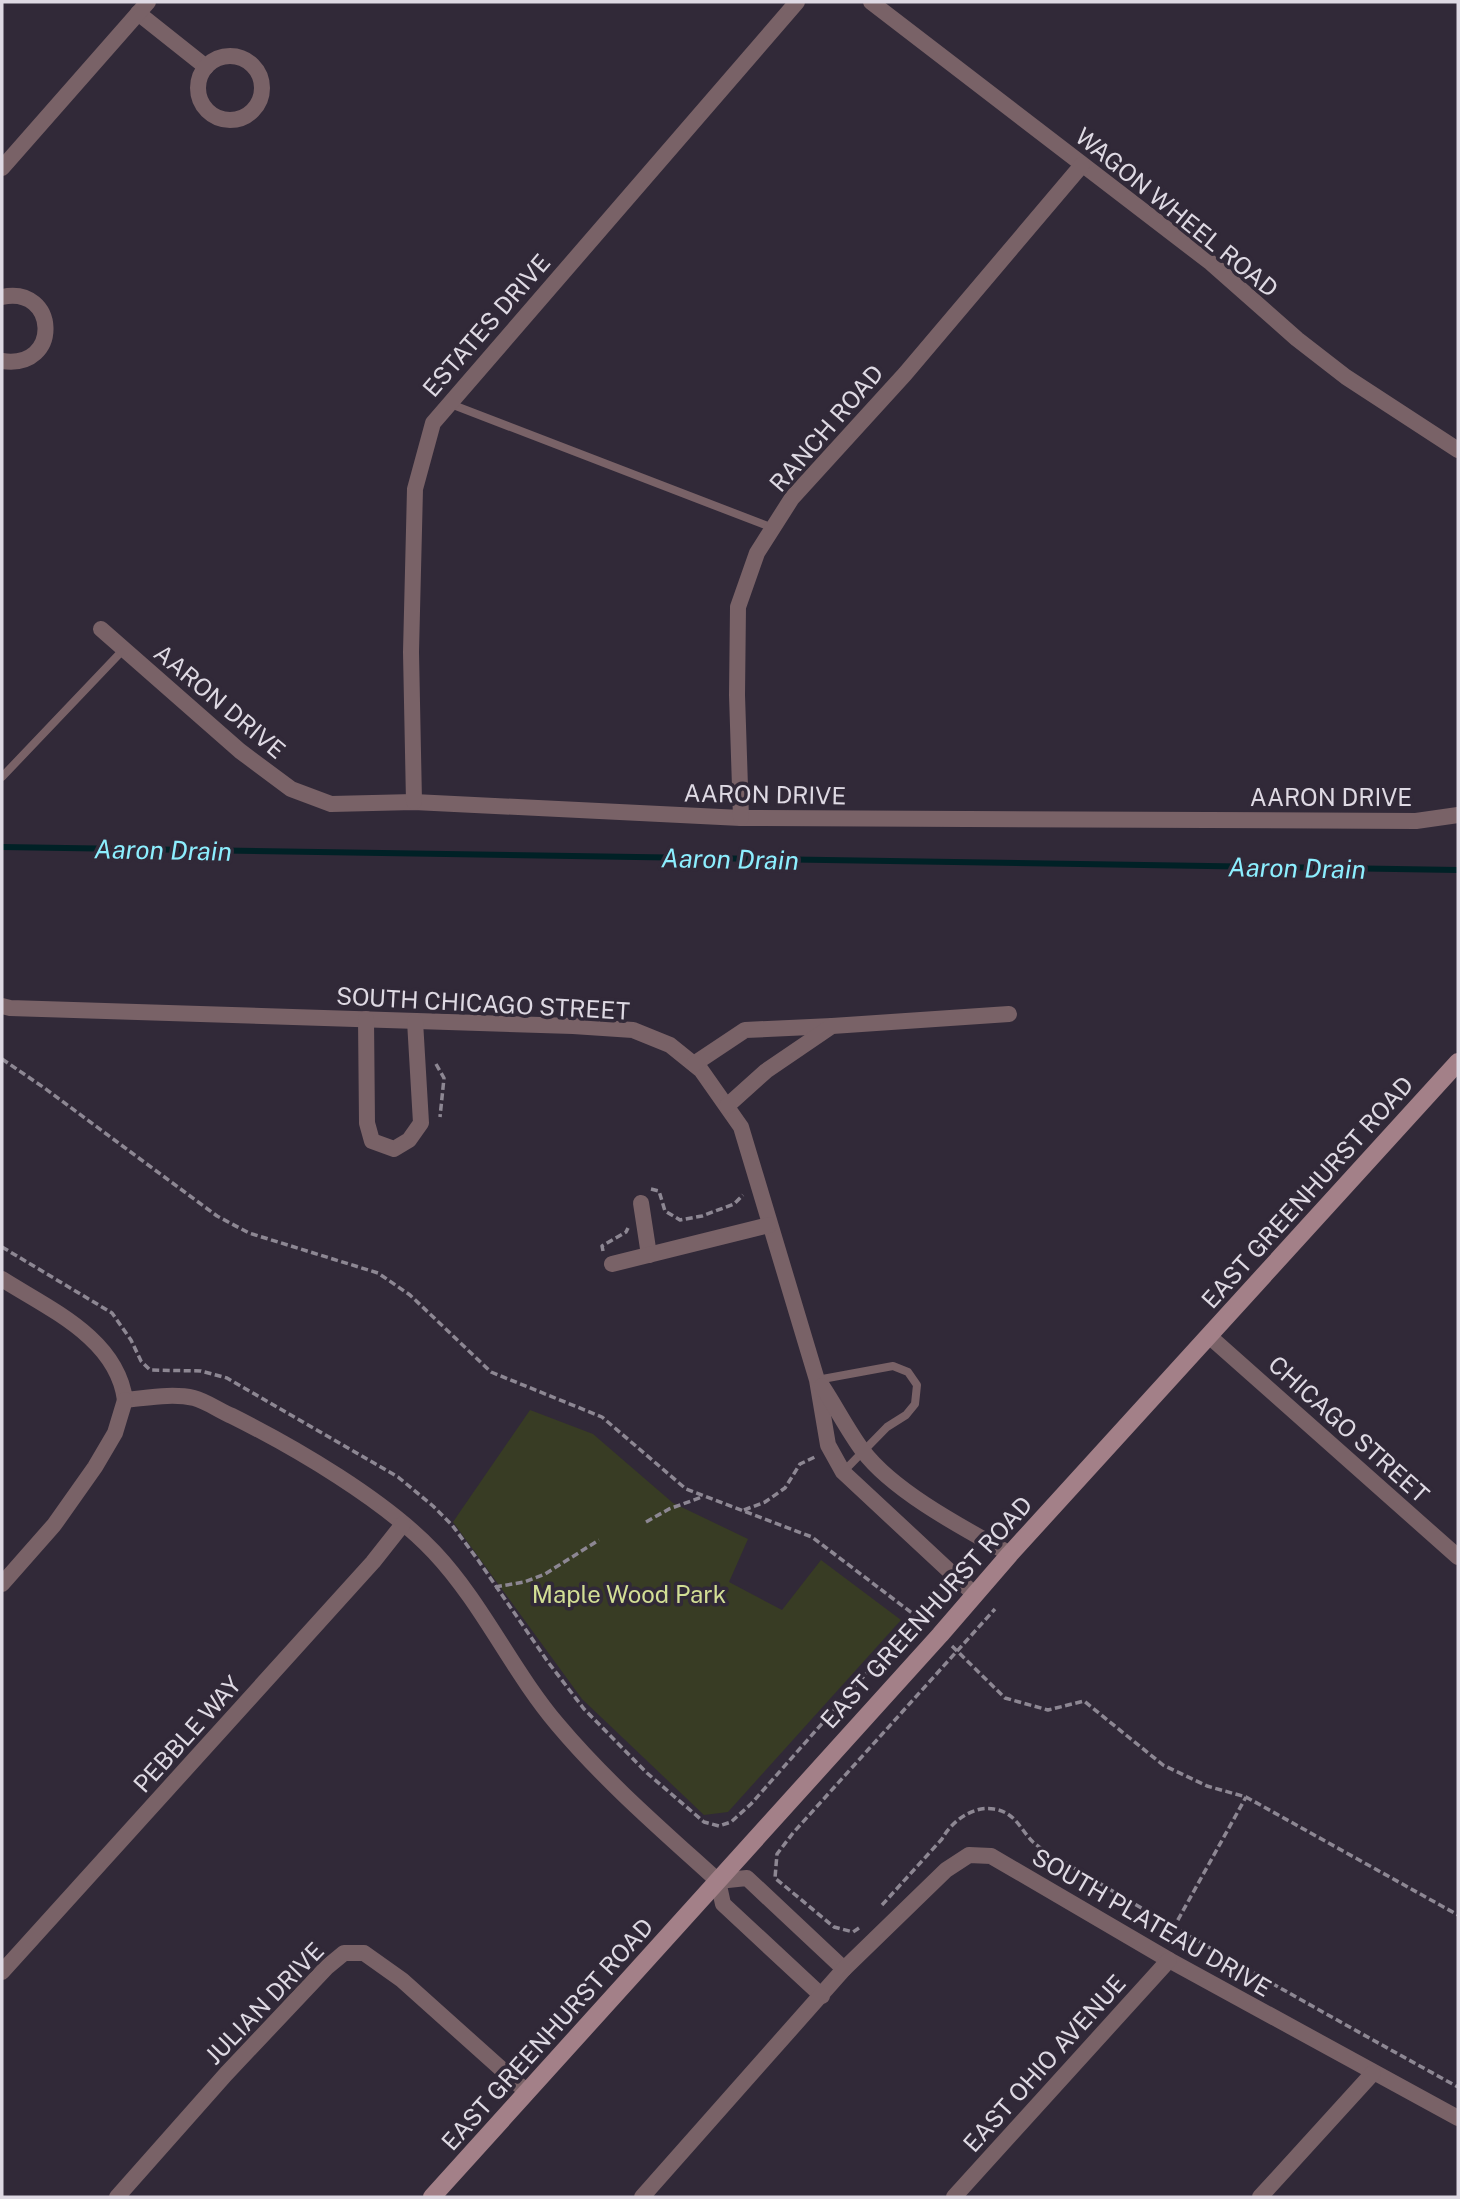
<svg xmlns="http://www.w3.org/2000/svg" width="1460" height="2199" font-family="'Public Sans',sans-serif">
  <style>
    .green { fill: #383c24 }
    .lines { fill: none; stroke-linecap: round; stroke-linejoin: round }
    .stream { stroke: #002126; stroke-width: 6 }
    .path { stroke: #8d8793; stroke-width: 3.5; stroke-dasharray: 7 3.5; stroke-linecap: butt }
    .service { stroke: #796267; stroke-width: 8 }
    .minor { stroke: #796267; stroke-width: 16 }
    .secondary { stroke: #a38088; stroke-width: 18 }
    .labels { text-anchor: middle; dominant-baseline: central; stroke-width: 7; stroke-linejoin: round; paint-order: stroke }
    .street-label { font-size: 24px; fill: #ded9e3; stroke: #312938 }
    .park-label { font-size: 24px; fill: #d2de95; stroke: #312938 }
    .water-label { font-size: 26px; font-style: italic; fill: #8ceefe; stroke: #312938 }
  </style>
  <rect width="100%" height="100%" fill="#312938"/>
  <path class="green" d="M530,1410L593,1434L673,1503L748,1539L729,1582L782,1610L821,1560L901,1620L728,1812L704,1815L582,1699L453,1522Z"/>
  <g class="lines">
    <path class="stream" d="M2,847L1458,870"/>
    <g class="path">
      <path d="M2,1059L43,1087L217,1216L249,1233L378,1273L410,1295L491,1372L602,1417L686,1489L812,1537L925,1623"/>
      <path d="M436,1064L444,1078L440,1117"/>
      <path d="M651,1189L659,1191L665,1211L680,1220L702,1216L734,1204L743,1195"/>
      <path d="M2,1247L112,1313L131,1340L141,1361L150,1370L201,1371L227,1378L398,1477L433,1506L452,1525L478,1560L548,1662L584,1709L647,1773L704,1822L719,1826L731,1822L751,1804L917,1616L931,1608L940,1584"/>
      <path d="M603,1251L602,1246L626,1232L628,1228"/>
      <path d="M744,1510L765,1502L785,1488L800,1464L817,1456"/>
      <path d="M646,1522L669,1509L702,1497"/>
      <path d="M495,1587L524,1582L545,1574L599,1540"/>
      <path d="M952,1646L1005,1698L1048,1710L1084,1701L1163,1765L1207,1786L1246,1797L1458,1915"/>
      <path d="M882,1905L942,1839C951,1822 973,1805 994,1809C1015,1812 1020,1829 1033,1842C1043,1851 1058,1858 1069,1865C1197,1942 1327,2015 1458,2087"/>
      <path d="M859,1928L853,1932L834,1927L775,1878L777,1854L793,1833L995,1609"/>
      <path d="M1172,1940L1174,1927L1246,1797"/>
    </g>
    <g class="service">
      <path d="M448,403L773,528"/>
      <path d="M2,777L123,650"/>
      <path d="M817,1380L893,1366L908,1372L917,1385L915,1404L906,1415L887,1427L843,1472"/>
    </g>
    <g class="minor">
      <path d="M871,2L1211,263L1297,339L1346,377L1458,450"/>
      <path d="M138,13L206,67"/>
      <circle cx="230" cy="88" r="32"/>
      <path d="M2,168L148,2"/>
      <path d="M2,297C58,285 62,370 2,361"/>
      <path d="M101,629L240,751L291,789L331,804L414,802L741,818L1416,821L1458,815"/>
      <path d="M414,802L411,652L415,489L433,423L797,2"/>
      <path d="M741,818L737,695L738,607L757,553L792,498L905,374L1082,165"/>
      <path d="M2,1006L10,1008L573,1026L633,1030L670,1045L701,1070L741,1127L817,1380L828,1445L843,1472L974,1594"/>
      <path d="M366,1019L367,1123L372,1141L394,1149L409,1140L421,1123L415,1021"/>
      <path d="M694,1064L745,1030L832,1026"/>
      <path d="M727,1106L766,1071L832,1026L1009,1014"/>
      <path d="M641,1203L649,1255"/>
      <path d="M612,1264L769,1225"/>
      <path d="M2,1279C49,1309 117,1338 125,1400C147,1398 172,1393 194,1398C206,1401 220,1411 232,1416C296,1448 385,1500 434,1552C483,1604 512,1671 558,1725C606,1782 663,1831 718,1881L723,1904L822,1996"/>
      <path d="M1209,1336L1458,1557"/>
      <path d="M822,1386C836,1407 848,1431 863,1451C894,1492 965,1529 1010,1554"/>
      <path d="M2,1584L54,1525L95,1467L115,1433L125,1400"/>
      <path d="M718,1881L747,1878L844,1969"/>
      <path d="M2,1972L373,1562L403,1524"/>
      <path d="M117,2197L226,2074L327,1967L344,1953H364L402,1980L527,2092"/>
      <path d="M642,2197L844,1969L946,1870L969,1855L991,1856L1169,1960L1458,2118"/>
      <path d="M954,2197L1169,1960"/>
      <path d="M1260,2197L1373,2073"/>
    </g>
    <path class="secondary" d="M432,2197L940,1635L1010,1554L1458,1062"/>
  </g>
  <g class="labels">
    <g class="street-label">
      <text transform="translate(1177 212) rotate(39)">WAGON WHEEL ROAD</text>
      <text transform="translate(486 325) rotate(-49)">ESTATES DRIVE</text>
      <text transform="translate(826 428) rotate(-49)">RANCH ROAD</text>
      <text transform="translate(220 701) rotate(40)">AARON DRIVE</text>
      <text transform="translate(765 794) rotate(1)">AARON DRIVE</text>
      <text x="1331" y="797">AARON DRIVE</text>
      <text transform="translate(483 1003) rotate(3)">SOUTH CHICAGO STREET</text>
      <text transform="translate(1307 1192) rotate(-48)">EAST GREENHURST ROAD</text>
      <text transform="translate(1349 1429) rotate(42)">CHICAGO STREET</text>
      <text transform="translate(926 1612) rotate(-48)">EAST GREENHURST ROAD</text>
      <text transform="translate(187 1734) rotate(-48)">PEBBLE WAY</text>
      <text transform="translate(1152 1922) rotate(30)">SOUTH PLATEAU DRIVE</text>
      <text transform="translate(264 2003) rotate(-46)">JULIAN DRIVE</text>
      <text transform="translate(547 2034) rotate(-48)">EAST GREENHURST ROAD</text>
      <text transform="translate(1044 2063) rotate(-48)">EAST OHIO AVENUE</text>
    </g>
    <g class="park-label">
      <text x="629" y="1594">Maple Wood Park</text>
    </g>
    <g class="water-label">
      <text transform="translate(163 850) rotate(1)">Aaron Drain</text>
      <text transform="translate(730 859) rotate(1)">Aaron Drain</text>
      <text transform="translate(1297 868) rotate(1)">Aaron Drain</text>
    </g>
  </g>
  <rect width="1460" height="2199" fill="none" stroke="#ded9e3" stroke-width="7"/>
</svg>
